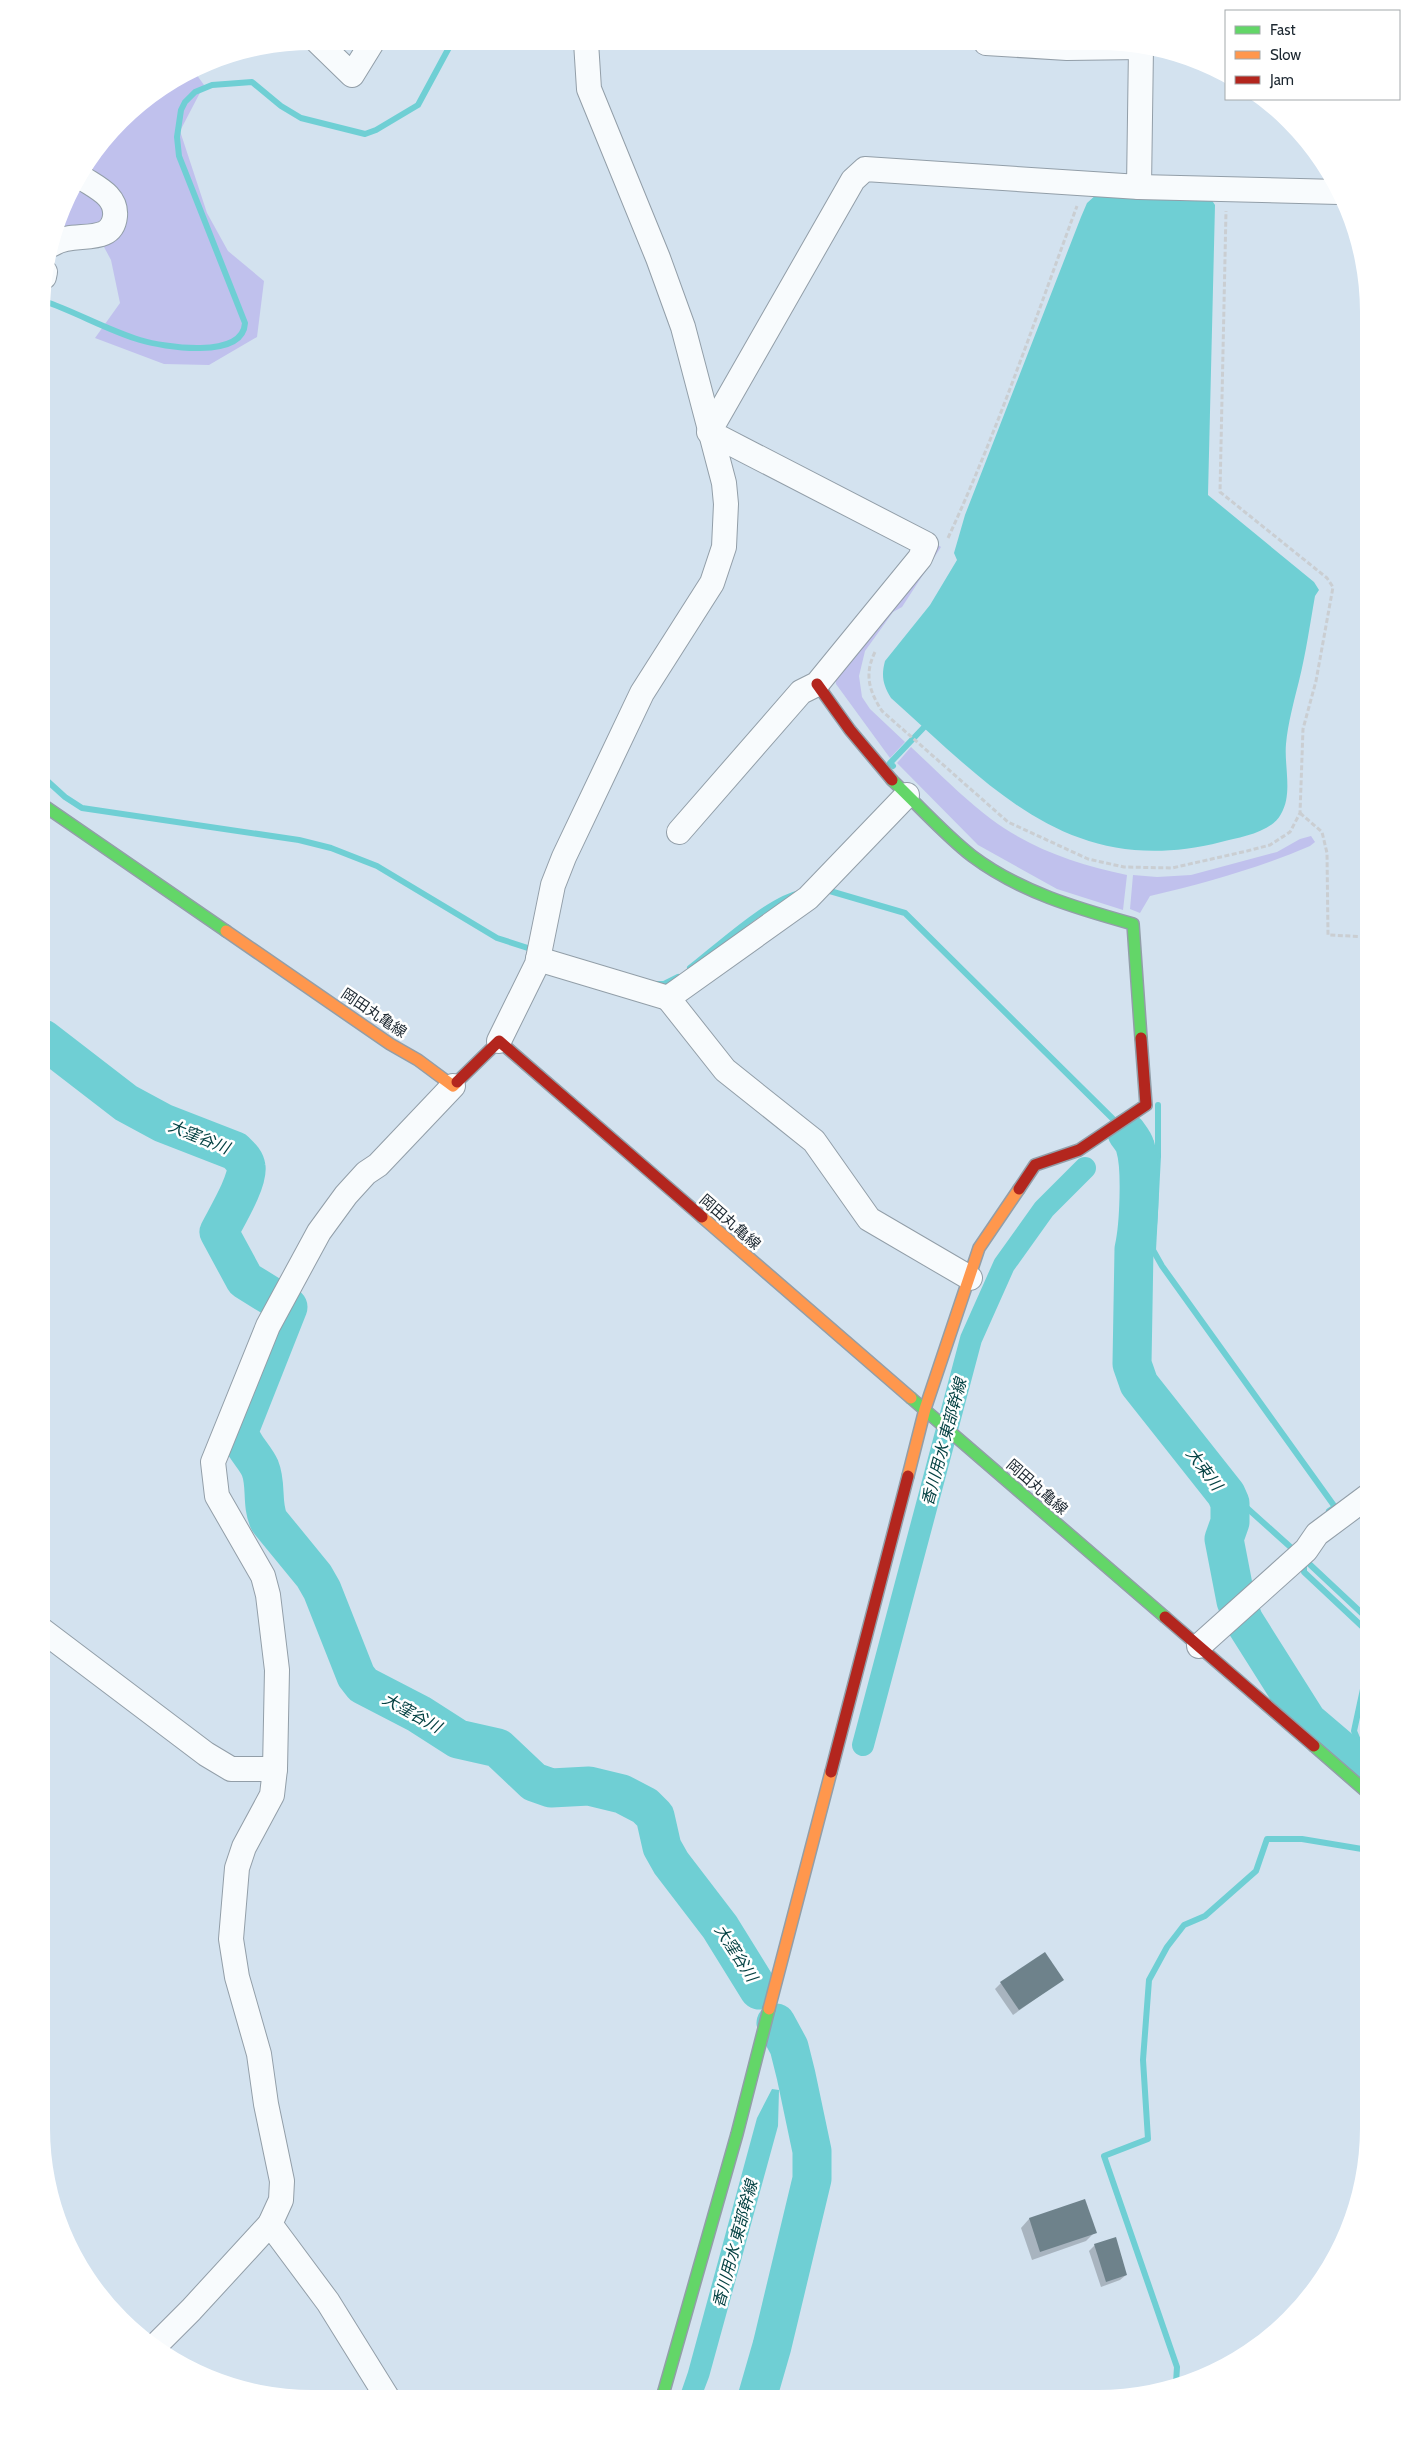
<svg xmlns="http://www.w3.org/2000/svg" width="1410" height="2440" font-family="Cabin,'Noto Sans JP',sans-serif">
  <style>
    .green { fill: #c0c1ed }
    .water { fill: #6fcfd4 }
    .shadow { fill: #0003 }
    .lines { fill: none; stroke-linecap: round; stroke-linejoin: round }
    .stream { stroke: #6fcfd4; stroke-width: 6 }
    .canal { stroke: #6fcfd4; stroke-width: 22 }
    .river { stroke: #6fcfd4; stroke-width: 39 }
    .building { fill: #6e828b }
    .street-casing { stroke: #929ea8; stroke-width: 26 }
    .fast-casing { stroke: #929ea8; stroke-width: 14 }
    .slow-casing { stroke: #929ea8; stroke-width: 14 }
    .jam-casing { stroke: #929ea8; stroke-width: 14 }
    .path { stroke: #caced2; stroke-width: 3; stroke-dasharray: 5 2.5; stroke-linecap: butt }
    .street { stroke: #f8fbfd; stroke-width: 24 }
    .fast { stroke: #63d668; stroke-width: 11 }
    .slow { stroke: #ff974d; stroke-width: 11 }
    .jam { stroke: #b3261e; stroke-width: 11 }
    .labels { text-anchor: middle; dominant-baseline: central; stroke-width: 5; stroke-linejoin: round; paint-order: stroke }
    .street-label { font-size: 15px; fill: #1c2730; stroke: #fff }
    .water-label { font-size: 16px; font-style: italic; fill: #054243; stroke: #fff }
  </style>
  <rect width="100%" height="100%" fill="#d3e2ef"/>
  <g class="green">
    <path d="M194,71L204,85L180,131L207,213L228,251L264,281L257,337L209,365L164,364L95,338L120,303L111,260L104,247L123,227L86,170L133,109Z"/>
    <path d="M76,183L100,199L107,212L101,222L58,229L69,192Z"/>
    <path d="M938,545L941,547L902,607L893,612L865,651L859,676L862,697L870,709L905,742L890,758L836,684L835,673L933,548Z"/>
    <path d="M911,747C937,771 963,798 991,819C1031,849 1079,865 1127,875L1123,910L1057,889L978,845L897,763Z"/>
    <path d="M1311,836L1315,842L1310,846C1259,868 1205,883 1150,896L1140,913L1130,909L1133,875L1157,877L1191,875L1277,852L1300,839Z"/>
  </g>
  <g class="water">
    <path d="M1097,194L1211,199L1215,205L1208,495L1314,582L1319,590L1315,596C1310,624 1306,653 1299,681C1294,701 1288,723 1286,744C1284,766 1293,794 1281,814C1271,833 1240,837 1221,842C1071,880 993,789 891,698C883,685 881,676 885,661L930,605L957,560L954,553L965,515L1081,217L1087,203Z"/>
    <path d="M772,2089L779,2090L778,2126L709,2377L701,2398H679L688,2372L757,2118Z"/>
  </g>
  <g class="shadow">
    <path d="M1062,1980L1013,2015L995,1989L1001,1983Z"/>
    <path d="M1084,2201L1095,2232L1086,2241L1032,2260L1021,2228L1029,2219Z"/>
    <path d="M1095,2245L1126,2275L1120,2280L1101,2287L1089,2251Z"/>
  </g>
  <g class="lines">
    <g class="stream">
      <path d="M44,301C76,312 107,330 140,340C163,347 243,360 245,323L179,156L177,137L181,110L185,102L195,92L212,85L252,82L281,106L301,118L365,134L376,130L418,105L452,42"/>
      <path d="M893,766L890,763L928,723"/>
      <path d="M43,777L65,797L82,808L299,840L331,848L377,866L497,938L534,950"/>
      <path d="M823,889L905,913L1114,1120"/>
      <path d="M690,968C716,948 770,898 801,893"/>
      <path d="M654,984H664L678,977"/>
      <path d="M1158,1105V1156L1153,1250L1162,1266L1335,1507L1329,1511"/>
      <path d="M1137,1156H1158"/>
      <path d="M1138,1231L1141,1254L1138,1358L1142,1377L1152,1392L1237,1499L1296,1552"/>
      <path d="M1304,1559L1368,1619"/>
      <path d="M1304,1562V1572L1368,1632"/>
      <path d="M1368,1753L1359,1743L1354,1731L1368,1666"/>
      <path d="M1176,2383L1177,2367L1104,2156L1148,2139L1143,2060L1149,1980L1167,1947L1184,1925L1205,1916L1256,1871L1267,1839H1302L1368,1850"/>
    </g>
    <path class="canal" d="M863,1745L971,1339L1004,1265L1044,1209L1085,1168"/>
    <g class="river">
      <path d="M43,1039L126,1103L163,1123L235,1151C240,1156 245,1160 246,1167C249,1180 226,1218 219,1232L245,1280L271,1296"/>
      <path d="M1127,1133C1130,1137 1134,1142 1135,1146C1142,1168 1139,1227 1134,1249L1132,1364L1139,1384L1226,1494L1230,1503V1522L1224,1539L1236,1601L1244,1621L1307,1721L1368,1773"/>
      <path d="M288,1307L239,1431C242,1446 254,1455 260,1468C267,1485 261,1504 269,1521L314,1576L322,1590L356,1676L363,1685L419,1714L458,1739L498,1748L534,1782L551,1788L589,1786L622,1794L645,1806L655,1816L662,1847L671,1863L720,1927L759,1990"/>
      <path d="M757,2398L772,2346L812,2179V2151L796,2075L789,2047L776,2023"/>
    </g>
  </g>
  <g class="building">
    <path d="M1045,1952L1064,1980L1019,2010L1000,1982Z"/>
    <path d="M1085,2199L1097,2233L1040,2252L1029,2218Z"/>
    <path d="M1116,2237L1127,2275L1106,2282L1094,2244Z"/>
  </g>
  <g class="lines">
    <g class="street-casing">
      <g id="street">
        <path d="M317,41L352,75L373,41"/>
        <path d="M986,43L1067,48L1141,47"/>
        <path d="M1139,187L1339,192"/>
        <path d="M53,244C73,230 112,247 115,216C117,195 95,187 81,177"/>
        <path d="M44,277L45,272"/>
        <path d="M907,795L808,898L668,998L725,1070L814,1141L869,1219L970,1278"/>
        <path d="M679,832L801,692L817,684L920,558L926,544L709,432L853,180L865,169L1139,187L1141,47L1144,46"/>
        <path d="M538,959L668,998"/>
        <path d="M499,1041L537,964L553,885L564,857L642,693L712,583L724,547L726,504L724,483L683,327L658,258L589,89L586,42"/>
        <path d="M42,1630L206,1754L231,1769H275"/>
        <path d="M1199,1646L1306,1550L1317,1534L1368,1496"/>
        <path d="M270,2224L328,2302L387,2397"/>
        <path d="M154,2347L191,2310L270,2224L281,2200L282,2181L266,2104L259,2054L237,1977L231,1939L237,1868L244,1847L272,1795L275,1769L277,1670L268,1595L263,1576L217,1496L213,1462L268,1326L319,1232L346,1195L366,1173L378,1165L453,1086"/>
      </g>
    </g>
    <g class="fast-casing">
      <g id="fast">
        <path d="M892,780C917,804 946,836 972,856C1020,892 1076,908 1133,924L1141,1038"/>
        <path d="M43,805L226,931"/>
        <path d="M911,1398L1165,1617"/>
        <path d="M1314,1746L1368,1793"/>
        <path d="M662,2398L737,2134L769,2009"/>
      </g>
    </g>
    <g class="slow-casing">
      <g id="slow">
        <path d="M226,931L390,1044L418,1060L453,1086L457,1082"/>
        <path d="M702,1217L911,1398"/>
        <path d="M908,1476L925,1409L979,1248L1019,1189"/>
        <path d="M769,2009L831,1772"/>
      </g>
    </g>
    <g class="jam-casing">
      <g id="jam">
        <path d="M817,684L850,730L892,780"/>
        <path d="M457,1082L499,1041L702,1217"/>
        <path d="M1019,1189L1035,1165L1079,1150L1146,1105L1141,1038"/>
        <path d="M1165,1617L1314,1746"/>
        <path d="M831,1772L908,1476"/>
      </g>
    </g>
    <g class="path">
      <path d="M948,538C998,430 1036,317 1077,206"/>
      <path d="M875,652C864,674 869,691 882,711L1008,822L1088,859L1124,867L1172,868L1247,851L1270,845L1290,832L1300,813L1303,729L1316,681L1333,587L1327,578L1220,492L1226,211"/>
      <path d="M1300,813L1322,832L1327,853L1328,935L1369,937"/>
    </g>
    <use href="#street" class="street"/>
    <use href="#fast" class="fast"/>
    <use href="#slow" class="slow"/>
    <use href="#jam" class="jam"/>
  </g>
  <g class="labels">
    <g class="street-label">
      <text transform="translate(374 1013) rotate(34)">岡田丸亀線</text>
      <text transform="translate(730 1222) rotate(41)">岡田丸亀線</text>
      <text transform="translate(1037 1487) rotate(41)">岡田丸亀線</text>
    </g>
    <g class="water-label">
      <text transform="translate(199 1137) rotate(22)">大窪谷川</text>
      <text transform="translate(944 1442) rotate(-75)">香川用水 東部幹線</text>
      <text transform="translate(1204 1469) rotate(53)">大束川</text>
      <text transform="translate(412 1713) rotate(29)">大窪谷川</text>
      <text transform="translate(736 1953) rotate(57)">大窪谷川</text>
      <text transform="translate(735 2244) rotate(-75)">香川用水 東部幹線</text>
    </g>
  </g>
  <path d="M0 0H1410V2440H0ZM312 50H1098A262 262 0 0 1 1360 312V2128A262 262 0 0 1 1098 2390H312A262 262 0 0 1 50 2128V312A262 262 0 0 1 312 50Z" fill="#fff" fill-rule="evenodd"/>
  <rect x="1225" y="10" width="175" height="90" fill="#ffffff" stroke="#a4a9ac"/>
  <rect x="1235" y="26" width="25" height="8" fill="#63d668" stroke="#a4a9ac"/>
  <text x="1270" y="35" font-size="15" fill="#1c2730">Fast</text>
  <rect x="1235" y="51" width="25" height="8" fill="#ff974d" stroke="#a4a9ac"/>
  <text x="1270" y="60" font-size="15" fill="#1c2730">Slow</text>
  <rect x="1235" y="76" width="25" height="8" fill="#b3261e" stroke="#a4a9ac"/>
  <text x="1270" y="85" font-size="15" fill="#1c2730">Jam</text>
</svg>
